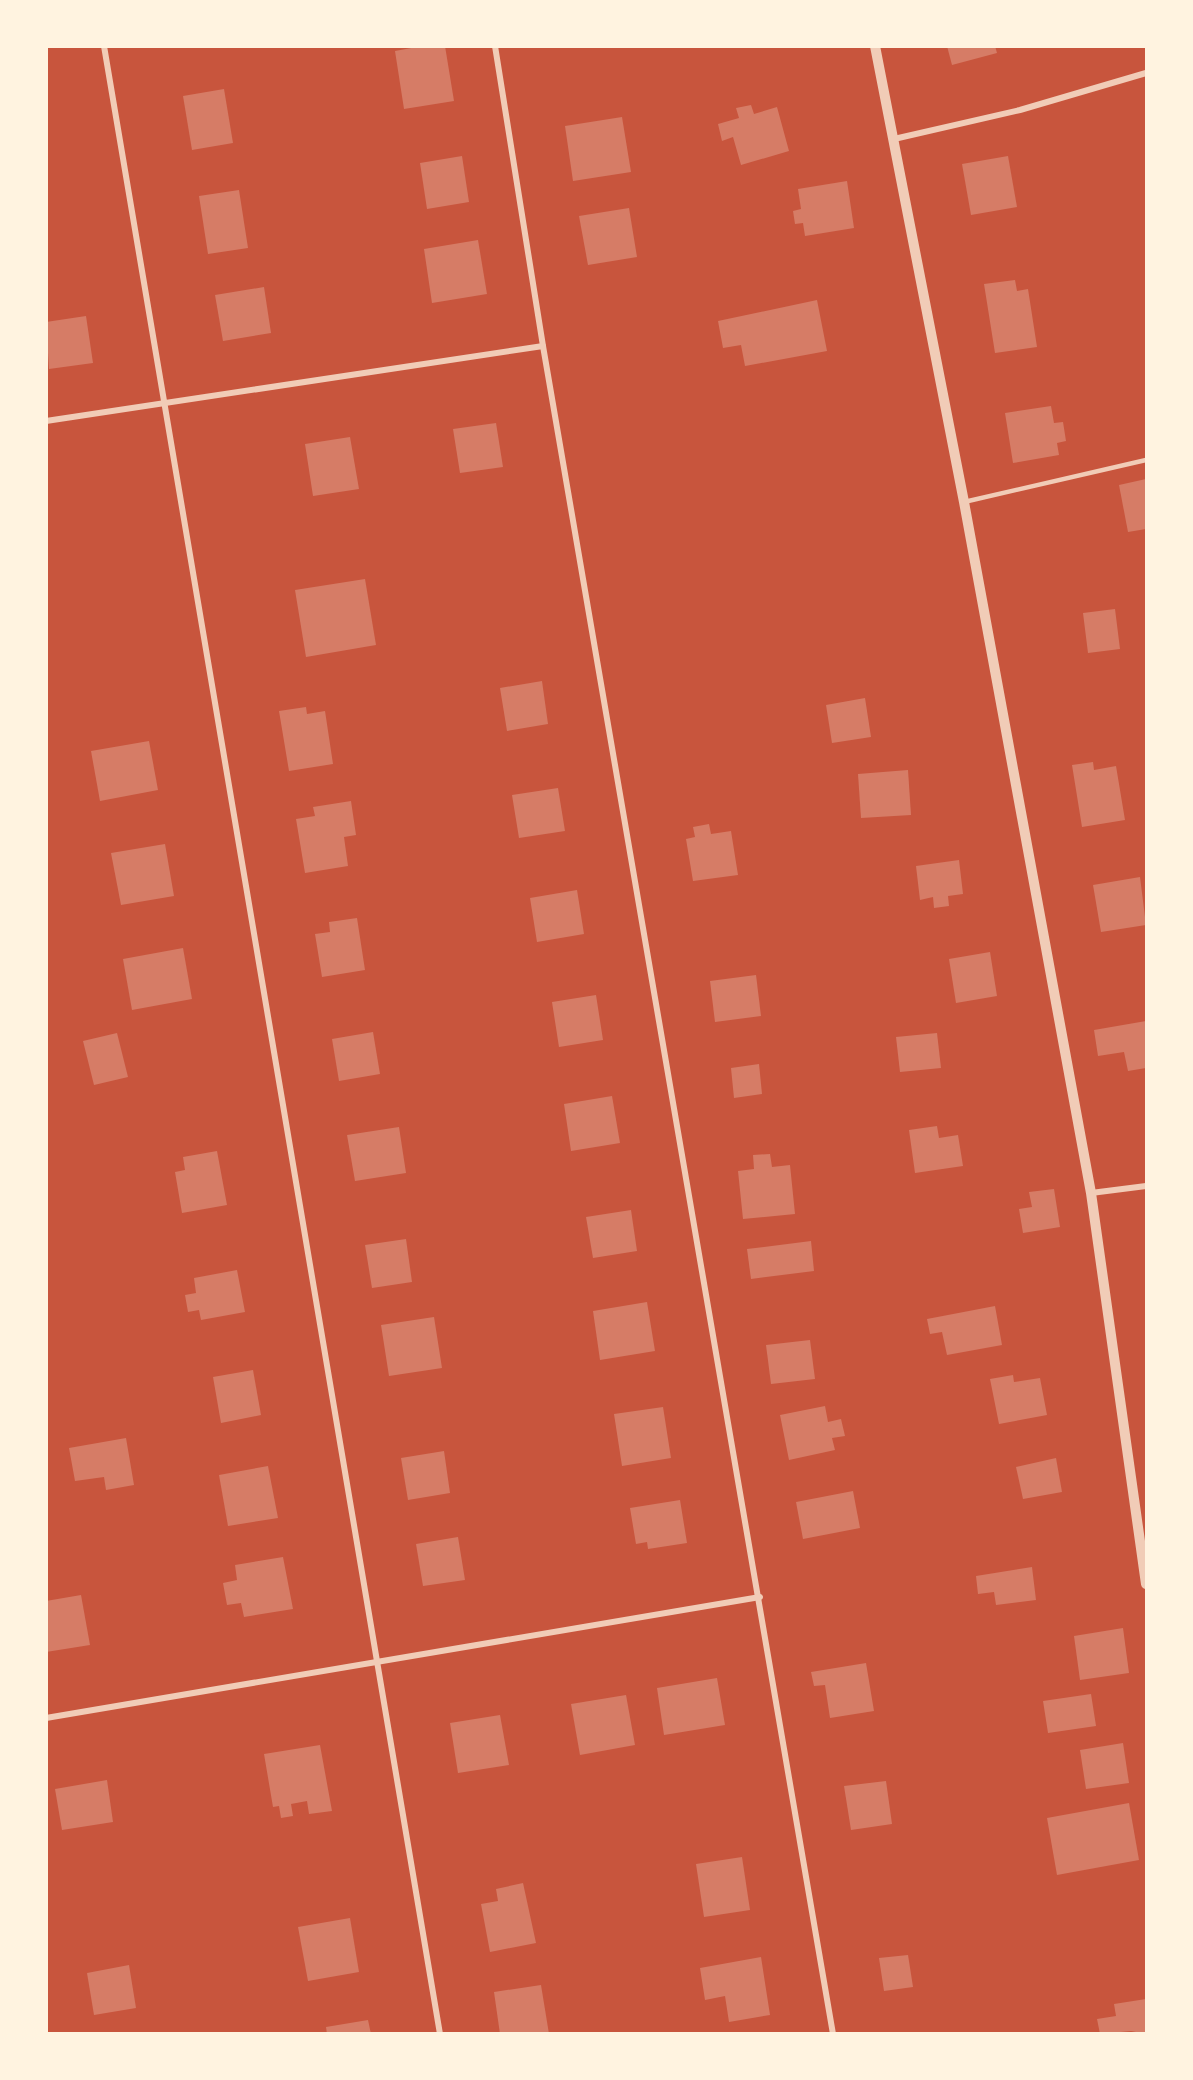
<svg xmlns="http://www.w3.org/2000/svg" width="1193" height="2080" font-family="Manrope,sans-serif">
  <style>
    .building { fill: #d67c66 }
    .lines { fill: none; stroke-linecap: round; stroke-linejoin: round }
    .service { stroke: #f1ccb7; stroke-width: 4.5 }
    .minor { stroke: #f1ccb7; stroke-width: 6 }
    .tertiary { stroke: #f1ccb7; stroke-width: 10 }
  </style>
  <rect width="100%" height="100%" fill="#c8553d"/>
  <g class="building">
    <path d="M422,46H445L454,101L404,109L395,51Z"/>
    <path d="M947,46H995L997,53L952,65Z"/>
    <path d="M224,89L233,143L192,150L183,96Z"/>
    <path d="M751,105L754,114L777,107L789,151L741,165L733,137L722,141L718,124L739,118L736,108Z"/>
    <path d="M622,117L631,172L573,181L565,126Z"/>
    <path d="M462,156L469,202L427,209L420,163Z"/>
    <path d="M1008,156L1017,207L971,215L962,164Z"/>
    <path d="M847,181L854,228L805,236L803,223L795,224L793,211L801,209L798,189Z"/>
    <path d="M239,190L248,248L208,254L199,196Z"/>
    <path d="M629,208L637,257L588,265L579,216Z"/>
    <path d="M478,240L487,294L432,303L424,249Z"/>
    <path d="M1015,280L1017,291L1028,289L1037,347L995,353L984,284Z"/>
    <path d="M264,287L271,333L223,341L215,295Z"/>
    <path d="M817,300L827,351L745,366L741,345L723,348L718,321Z"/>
    <path d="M86,316L93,363L49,369L46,322Z"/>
    <path d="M1051,406L1054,423L1063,422L1066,441L1057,443L1059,455L1013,463L1005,413Z"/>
    <path d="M496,423L503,467L460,473L453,429Z"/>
    <path d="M350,437L359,489L313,496L305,444Z"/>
    <path d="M1146,479V529L1128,532L1119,485Z"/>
    <path d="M365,579L376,645L306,657L295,590Z"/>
    <path d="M1115,609L1120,649L1088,653L1083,613Z"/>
    <path d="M542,681L548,724L507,731L500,688Z"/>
    <path d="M865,698L871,737L832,743L826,705Z"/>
    <path d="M306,707L307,714L325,711L333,764L289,771L279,711Z"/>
    <path d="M149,741L158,790L100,801L91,751Z"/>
    <path d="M1093,762L1094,770L1116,766L1125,820L1082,827L1072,765Z"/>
    <path d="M908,770L911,815L861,818L858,774Z"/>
    <path d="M558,788L565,831L519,838L512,795Z"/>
    <path d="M351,801L356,835L344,837L348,866L305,873L296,819L315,816L313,807Z"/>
    <path d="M709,824L711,834L731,831L738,875L693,881L686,839L695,837L693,827Z"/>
    <path d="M165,844L174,896L121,905L111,853Z"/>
    <path d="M959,860L963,894L948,896L949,906L934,908L933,897L920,900L916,866Z"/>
    <path d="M1140,877L1146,925L1101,932L1093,885Z"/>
    <path d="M577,890L584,934L537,942L530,898Z"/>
    <path d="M357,918L365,970L322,977L315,934L330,932L329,922Z"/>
    <path d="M183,948L192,999L132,1010L123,959Z"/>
    <path d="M990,952L997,996L956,1003L949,959Z"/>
    <path d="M756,975L761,1016L715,1022L710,981Z"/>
    <path d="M596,995L603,1040L559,1047L552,1002Z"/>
    <path d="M1146,1021V1068L1128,1071L1124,1052L1098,1056L1094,1030Z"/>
    <path d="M373,1032L380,1074L339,1081L332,1039Z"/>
    <path d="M117,1033L128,1077L94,1085L83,1041Z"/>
    <path d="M937,1033L941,1068L900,1072L896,1037Z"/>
    <path d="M759,1064L762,1094L734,1098L731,1068Z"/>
    <path d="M612,1096L620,1143L571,1151L564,1104Z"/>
    <path d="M937,1126L939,1138L958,1135L963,1166L915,1173L909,1130Z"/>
    <path d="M399,1127L406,1173L355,1181L347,1135Z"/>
    <path d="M217,1151L227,1205L182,1213L175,1172L185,1170L183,1157Z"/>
    <path d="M770,1154L772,1167L790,1165L795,1214L743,1219L738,1171L754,1169L753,1155Z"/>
    <path d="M1054,1189L1060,1227L1023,1233L1019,1209L1032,1207L1029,1192Z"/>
    <path d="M631,1210L637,1251L593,1258L586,1217Z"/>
    <path d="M406,1239L412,1282L372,1288L365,1245Z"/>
    <path d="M811,1241L814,1271L751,1279L747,1249Z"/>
    <path d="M237,1270L245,1312L201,1320L199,1310L188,1312L185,1295L196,1293L194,1278Z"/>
    <path d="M647,1302L655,1351L600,1360L593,1311Z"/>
    <path d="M995,1306L1002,1345L947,1355L942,1332L930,1334L927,1319Z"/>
    <path d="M434,1317L442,1368L389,1376L381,1325Z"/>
    <path d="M810,1340L815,1379L771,1384L766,1345Z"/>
    <path d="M253,1370L261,1415L221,1423L213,1377Z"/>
    <path d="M1013,1375L1014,1382L1040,1378L1047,1415L999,1424L990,1379Z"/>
    <path d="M825,1406L828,1422L841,1419L845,1436L832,1438L835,1450L789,1460L780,1415Z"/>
    <path d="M663,1407L671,1458L622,1466L614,1414Z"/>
    <path d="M126,1438L134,1485L106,1490L104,1477L75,1481L69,1448Z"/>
    <path d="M444,1451L450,1493L408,1500L401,1458Z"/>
    <path d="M1056,1458L1062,1492L1023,1499L1016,1467Z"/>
    <path d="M268,1466L278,1518L228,1526L219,1475Z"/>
    <path d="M853,1491L860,1528L803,1539L796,1502Z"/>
    <path d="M680,1500L687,1543L648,1549L647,1542L636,1544L630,1508Z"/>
    <path d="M458,1537L465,1580L423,1586L416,1544Z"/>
    <path d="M283,1557L293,1609L244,1617L241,1603L227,1605L223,1583L237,1580L235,1565Z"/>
    <path d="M1032,1567L1036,1600L996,1605L994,1592L978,1594L976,1576Z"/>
    <path d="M81,1595L90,1645L46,1652V1601Z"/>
    <path d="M1123,1628L1129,1673L1080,1680L1074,1636Z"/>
    <path d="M866,1663L874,1711L830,1718L825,1685L814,1686L811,1672Z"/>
    <path d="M717,1678L725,1725L664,1735L657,1688Z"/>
    <path d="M1091,1694L1096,1726L1048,1733L1043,1701Z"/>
    <path d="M626,1695L635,1745L580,1755L571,1704Z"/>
    <path d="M500,1715L509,1765L458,1773L450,1723Z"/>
    <path d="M1123,1743L1129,1783L1086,1789L1080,1750Z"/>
    <path d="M320,1745L332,1811L309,1814L307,1801L291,1804L293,1816L281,1818L279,1806L273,1807L264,1754Z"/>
    <path d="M107,1780L113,1822L62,1830L55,1789Z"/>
    <path d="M886,1781L892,1824L851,1830L844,1786Z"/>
    <path d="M1129,1803L1139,1860L1057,1875L1047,1818Z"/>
    <path d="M742,1857L750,1910L704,1917L696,1864Z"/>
    <path d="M523,1883L536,1943L490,1952L481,1904L498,1901L496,1889Z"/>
    <path d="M350,1918L359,1972L308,1981L298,1927Z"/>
    <path d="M908,1955L913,1987L884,1991L879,1958Z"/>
    <path d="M761,1957L770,2015L729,2022L725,1996L705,2000L700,1968Z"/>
    <path d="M129,1965L136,2008L94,2015L87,1973Z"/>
    <path d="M541,1985L549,2034H500L494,1992Z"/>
    <path d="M1146,1999V2034L1131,2031L1100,2034L1097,2019L1116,2016L1114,2004Z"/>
    <path d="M368,2020L371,2034H327L326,2027Z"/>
  </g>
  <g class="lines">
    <path class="service" d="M964,502L1146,460"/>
    <g class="minor">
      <path d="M104,46L440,2034"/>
      <path d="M495,46L543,346L833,2034"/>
      <path d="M894,139L1020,110L1146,73"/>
      <path d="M46,421L543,346"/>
      <path d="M1091,1193L1146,1186"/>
      <path d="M46,1718L760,1597"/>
    </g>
    <path class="tertiary" d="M875,46L964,502L1091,1193L1146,1584"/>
  </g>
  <rect width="1193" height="2080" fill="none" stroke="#fff3e0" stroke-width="96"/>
</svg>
